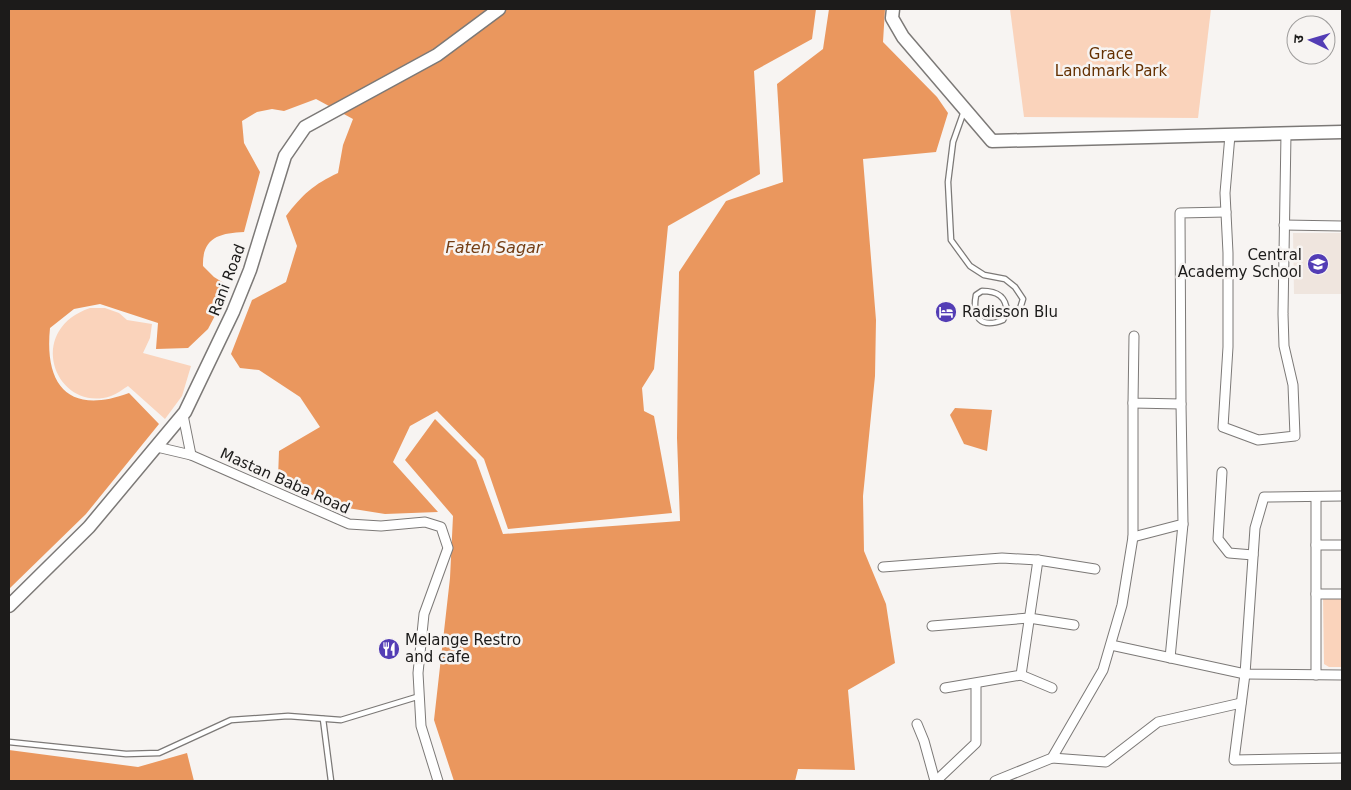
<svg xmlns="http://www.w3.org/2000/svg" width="1351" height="790" font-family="'DejaVu Sans','Noto Sans Devanagari',sans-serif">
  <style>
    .built { fill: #efe5de }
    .green { fill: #fad3bb }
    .water { fill: #ea975e }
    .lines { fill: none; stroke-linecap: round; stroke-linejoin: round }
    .lane-casing { stroke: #7c7977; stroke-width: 7 }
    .street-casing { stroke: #7c7977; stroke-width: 11 }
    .secondary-casing { stroke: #7c7977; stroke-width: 15 }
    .lane { stroke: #fff; stroke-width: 4.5 }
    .street { stroke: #fff; stroke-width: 9 }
    .secondary { stroke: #fff; stroke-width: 12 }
    .labels { text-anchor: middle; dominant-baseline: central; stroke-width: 5; stroke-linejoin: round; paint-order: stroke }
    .park-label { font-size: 15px; fill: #643001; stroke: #f7f4f2 }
    .poi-label { font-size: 15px; fill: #1c1b1a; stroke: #f7f4f2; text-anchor: start }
    .street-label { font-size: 15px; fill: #1c1b1a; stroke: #f7f4f2 }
    .water-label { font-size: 16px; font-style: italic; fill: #753f15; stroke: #f7f4f2 }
  </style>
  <rect width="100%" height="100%" fill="#f7f4f2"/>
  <path class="built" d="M1293,233H1342V294H1294Z"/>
  <g class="green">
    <path d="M1010,9H1211L1198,118L1024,117Z"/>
    <path d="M90,308H105L119,313L127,320L152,324L150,338L143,353L191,366L182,396L165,419L128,386C123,389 117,394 111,396C57,414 23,331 90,308Z"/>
    <path d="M1342,594V667H1329L1324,664L1323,595Z"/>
  </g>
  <g class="water">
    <path d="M9,9H816L812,39L754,71L760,174L668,226L654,369L642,388L644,411L654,416L672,513L508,529L484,459L437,411L410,426L393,462L438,512L385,514L335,506L278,478L279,451L320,427L300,397L259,370L240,368L231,354L252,300L286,282L297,246L286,216C302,195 314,184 338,173L343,145L353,119L316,99L284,111L272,109L257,112L242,121L244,143L260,172L244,232C219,233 202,238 203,266L214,277L230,287L208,329L188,348L156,349L158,323L100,304L74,309L50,328C44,387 70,415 129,393L159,424L86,514L9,589Z"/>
    <path d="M829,9H885L883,42L937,97L948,113L936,152L863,159L876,320L875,376L863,496L864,551L886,604L895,663L848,690L855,770L798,769L795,781H454L434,720L450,578L453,516L405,460L435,419L476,460L503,534L680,521L677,438L679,272L726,201L783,182L777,84L823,49Z"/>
    <path d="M955,408L992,410L987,451L964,444L950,415Z"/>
    <path d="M9,750L138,767L187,753L194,781H9Z"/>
  </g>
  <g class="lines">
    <g class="lane-casing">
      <g id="lane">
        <path d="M964,111L953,142L948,182L951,240L970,266L984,275L1005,279L1015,287L1023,299L1019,312H1007L1003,320C980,329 972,317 976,295L982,291C997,291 1006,296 1007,312"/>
        <path d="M323,719L331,781"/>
        <path d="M9,742L126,754L159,753L231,720L288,716L341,720L420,696"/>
      </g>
    </g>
    <g class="street-casing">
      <g id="street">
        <path d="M1230,135L1225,193L1228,253V347L1223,427L1258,440L1295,436L1293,385L1284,346L1283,314L1286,134"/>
        <path d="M1284,225L1342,226"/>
        <path d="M1134,336L1133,403L1181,404L1180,213L1226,212"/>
        <path d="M183,415L191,455"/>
        <path d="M157,447L191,455L349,524L381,526L425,522L441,527L448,548L424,614L418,673L421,726L438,781"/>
        <path d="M1222,472L1218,539L1229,553L1253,555"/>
        <path d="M1342,496L1264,497L1255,528L1245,674L1234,760L1342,758"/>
        <path d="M1133,537L1183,524L1181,404"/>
        <path d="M1316,545H1342"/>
        <path d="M883,567L1002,558L1038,560L1095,569"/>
        <path d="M1316,594H1342"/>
        <path d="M932,626L1029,618L1074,625"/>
        <path d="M1111,645L1245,674L1342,675"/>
        <path d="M1170,658L1183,524"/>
        <path d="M1021,675L1052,688"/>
        <path d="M1316,675V497"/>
        <path d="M945,688L1021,675L1038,560"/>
        <path d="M917,724L924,741L935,781"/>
        <path d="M1052,758L1106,762L1158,722L1241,703"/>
        <path d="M936,781L976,743V684"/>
        <path d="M995,781L1052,758L1103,670L1122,605L1133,537V403"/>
      </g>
    </g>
    <g class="secondary-casing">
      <g id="secondary">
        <path d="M893,9L892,18L903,37L992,141L1342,132"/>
        <path d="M9,606L89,527L185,412L233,312L250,270L285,156L305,127L437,55L499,9"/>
      </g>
    </g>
    <use href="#lane" class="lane"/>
    <use href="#street" class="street"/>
    <use href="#secondary" class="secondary"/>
  </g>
  <defs>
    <g id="school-disc" transform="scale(1.125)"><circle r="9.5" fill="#533db5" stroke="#f7f4f2"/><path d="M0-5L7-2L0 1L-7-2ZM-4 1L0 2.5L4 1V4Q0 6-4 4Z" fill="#fff"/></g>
    <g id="hotel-disc" transform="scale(1.125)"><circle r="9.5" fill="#533db5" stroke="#f7f4f2"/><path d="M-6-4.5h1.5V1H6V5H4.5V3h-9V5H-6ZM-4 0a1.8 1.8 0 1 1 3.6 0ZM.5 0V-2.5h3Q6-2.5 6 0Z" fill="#fff"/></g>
    <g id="restaurant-disc" transform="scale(1.125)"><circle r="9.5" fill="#533db5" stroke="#f7f4f2"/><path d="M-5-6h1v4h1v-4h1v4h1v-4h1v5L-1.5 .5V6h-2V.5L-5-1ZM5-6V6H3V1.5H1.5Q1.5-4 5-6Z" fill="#fff"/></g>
  </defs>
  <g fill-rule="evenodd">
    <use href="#school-disc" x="1318" y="264"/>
    <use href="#hotel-disc" x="946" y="312"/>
    <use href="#restaurant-disc" x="389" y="649"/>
  </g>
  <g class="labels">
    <g class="park-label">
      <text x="1111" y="54">Grace<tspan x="1111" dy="17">Landmark Park</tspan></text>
    </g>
    <g class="poi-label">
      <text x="1302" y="255" text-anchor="end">Central<tspan x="1302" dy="17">Academy School</tspan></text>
      <text x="962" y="312">Radisson Blu</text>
      <text x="405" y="640">Melange Restro<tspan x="405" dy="17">and cafe</tspan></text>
    </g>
    <g class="street-label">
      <text transform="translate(227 280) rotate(-69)">Rani Road</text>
      <text transform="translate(285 481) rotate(24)">Mastan Baba Road</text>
    </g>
    <g class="water-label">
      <text x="494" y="247">Fateh Sagar</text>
    </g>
  </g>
  <rect width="1351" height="790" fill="none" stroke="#1c1b1a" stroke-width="20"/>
  <g transform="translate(1311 40) rotate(275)"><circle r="24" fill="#f7f4f2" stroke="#9f9d9c"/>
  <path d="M0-4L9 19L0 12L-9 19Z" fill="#533db5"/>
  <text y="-8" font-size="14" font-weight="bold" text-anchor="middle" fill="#1c1b1a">उ</text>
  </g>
</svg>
